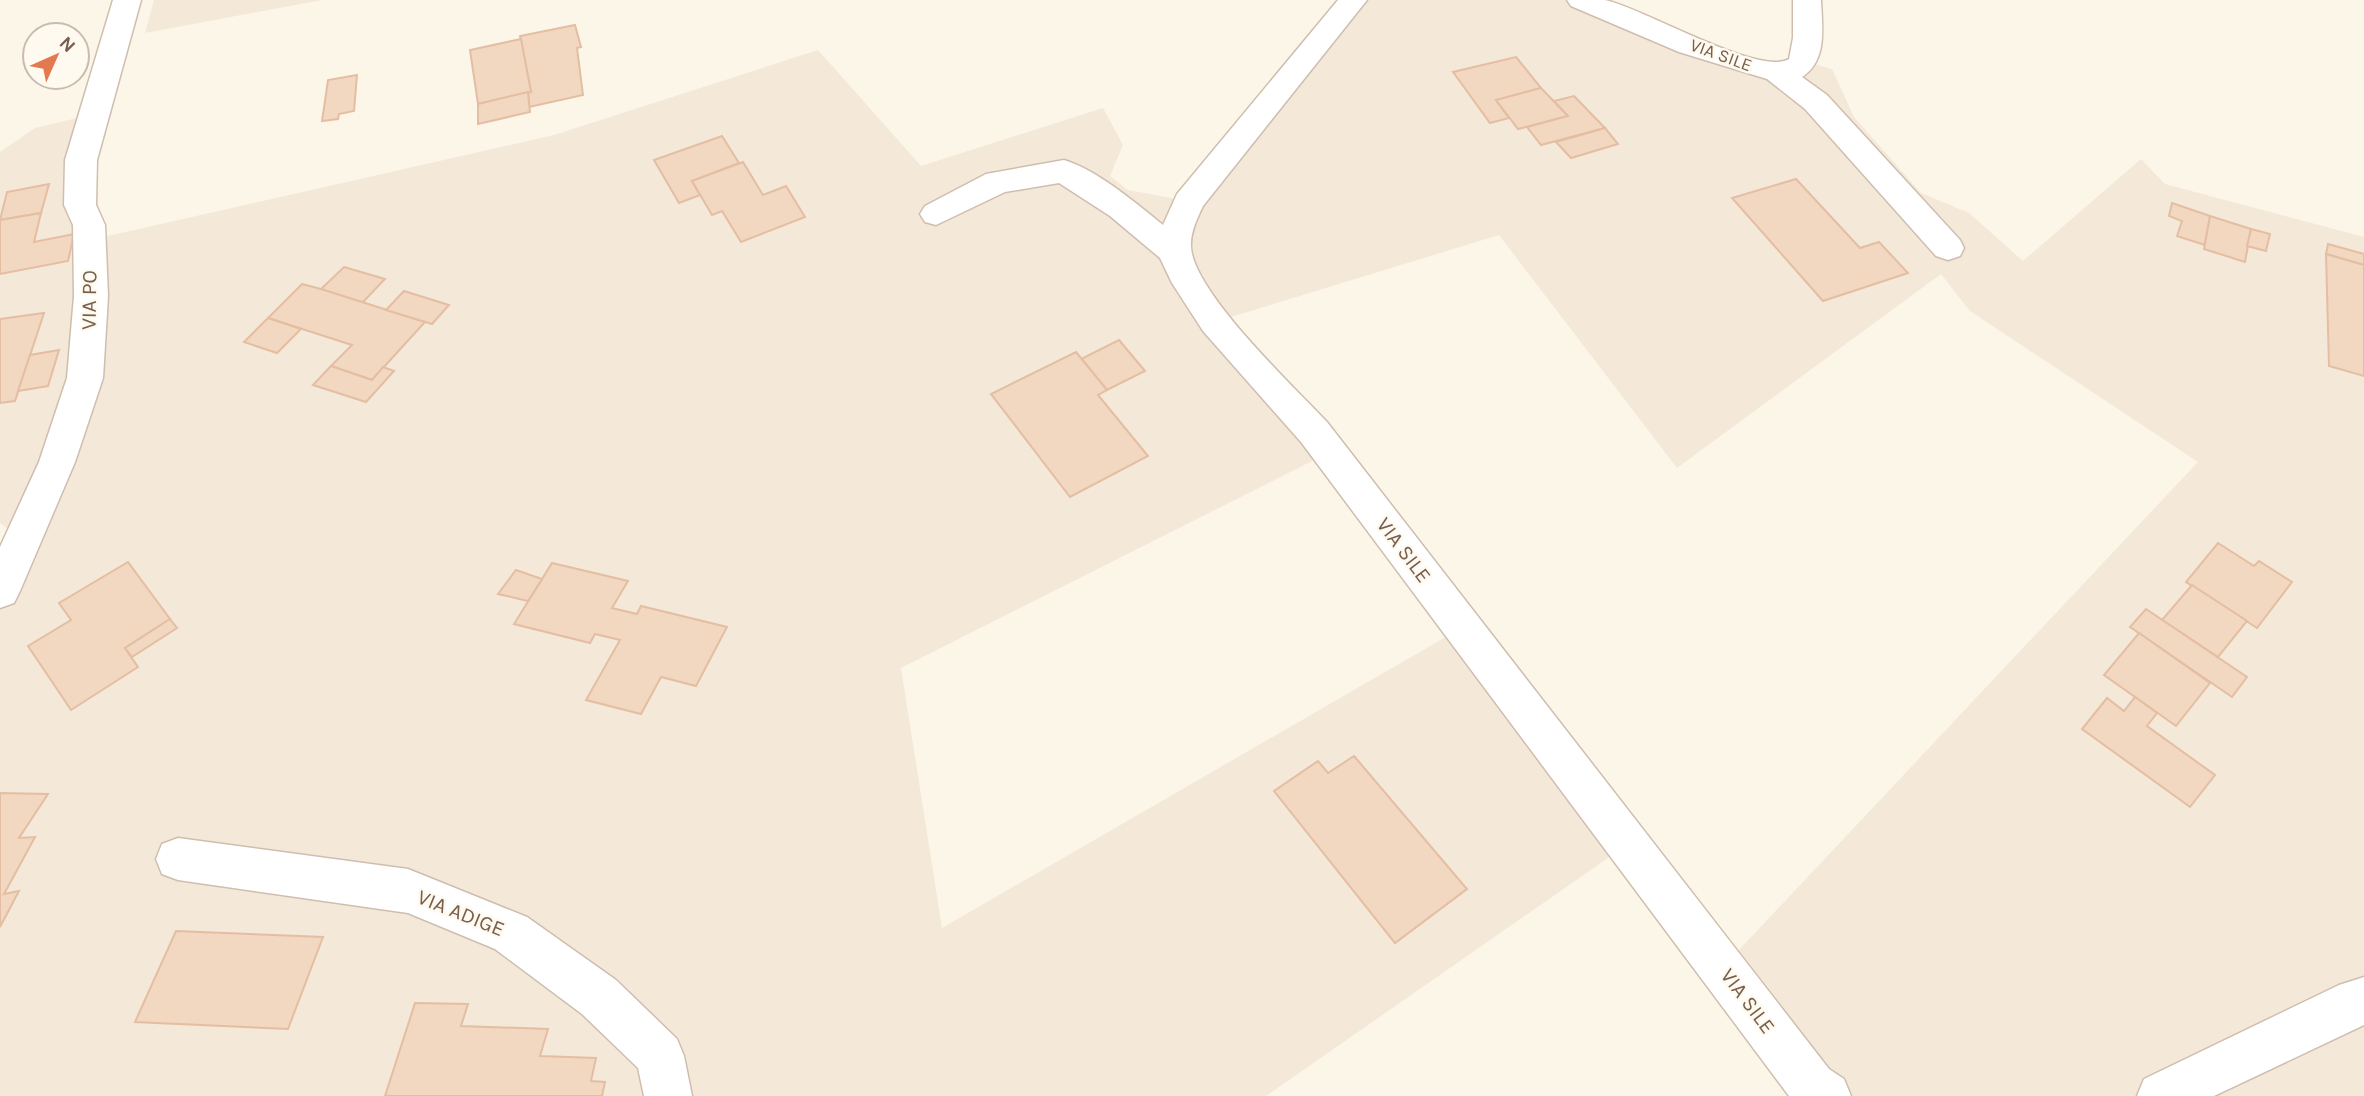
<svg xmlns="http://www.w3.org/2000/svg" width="2364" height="1096" font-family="Karla,sans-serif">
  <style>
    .residential { fill: #f4e8d8 }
    .building { fill: #f2d7c1; stroke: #e4bea2; stroke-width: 2 }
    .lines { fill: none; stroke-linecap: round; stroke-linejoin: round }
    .minor-casing { stroke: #cfbeaf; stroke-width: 3 }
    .minor { fill: #fff; fill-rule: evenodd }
    .labels { text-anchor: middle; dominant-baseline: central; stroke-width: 5; stroke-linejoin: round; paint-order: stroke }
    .far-street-label { font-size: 18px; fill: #775e4d; stroke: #fffaf0 }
    .street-label { font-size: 21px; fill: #775e4d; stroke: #fffaf0 }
  </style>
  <rect width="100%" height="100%" fill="#fcf6e9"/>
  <g class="residential">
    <path d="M154,0H322L145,33Z"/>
    <path d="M1353,0H1581L1746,67L1803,61L1832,69L1854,117L1921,193L1969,213L2023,261L2141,159L2165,184L2364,237V1096H1827L1722,968L2198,462L1970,311L1941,274L1677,468L1499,235L1218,321L1330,452L901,668L942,928L1463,627L1628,844L1266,1096H0V591L22,540L0,523V152L35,128L94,114L90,240L554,135L818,50L921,166L1103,108L1123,145L1110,176L1128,190L1188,201Z"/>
  </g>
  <g class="building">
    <path d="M575,25L581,47L577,48L583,95L529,107L528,92H531L520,36Z"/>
    <path d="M521,39L531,92L478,104L470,50Z"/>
    <path d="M1516,57L1541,88L1496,100L1509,118L1490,123L1453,72Z"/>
    <path d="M357,75L354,111L339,114L338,119L322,121L328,80Z"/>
    <path d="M1541,88L1568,116L1518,129L1496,100Z"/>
    <path d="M528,92L530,112L478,124V104Z"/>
    <path d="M1574,96L1605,128L1541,145L1527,127L1568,116L1554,101Z"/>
    <path d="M1605,128L1618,144L1571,158L1556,142Z"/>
    <path d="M722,136L739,163L692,181L700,195L679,203L654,160Z"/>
    <path d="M743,162L763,195L786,186L805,217L741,242L722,211L712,215L692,181Z"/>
    <path d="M1796,179L1860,248L1879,242L1908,273L1823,301L1732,198Z"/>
    <path d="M49,184L41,213L0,220L7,192Z"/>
    <path d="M2172,203L2210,216L2205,245L2177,236L2182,221L2169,216Z"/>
    <path d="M41,213L34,242L74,234L68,261L0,274V220Z"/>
    <path d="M2210,216L2251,229L2245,262L2204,249Z"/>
    <path d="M2251,229L2270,234L2266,251L2247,246Z"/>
    <path d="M2328,244L2364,254V265L2326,254Z"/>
    <path d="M2326,254L2364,265V376L2329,366Z"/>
    <path d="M344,267L385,279L362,303L321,289Z"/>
    <path d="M302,284L321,289L425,322L372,380L331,366L352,345L268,318Z"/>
    <path d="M404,291L449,305L432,324L386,310Z"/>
    <path d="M44,313L15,401L0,403V319Z"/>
    <path d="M268,318L301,329L277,353L244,342Z"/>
    <path d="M1119,340L1145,371L1107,390L1081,359Z"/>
    <path d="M59,350L48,386L18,391L30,355Z"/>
    <path d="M1076,352L1107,390L1098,395L1148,456L1070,497L991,394Z"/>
    <path d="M331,366L372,380L383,367L394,371L366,402L313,385Z"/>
    <path d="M2218,543L2254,566L2259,561L2292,582L2257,628L2186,582Z"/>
    <path d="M128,562L170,619L125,648L138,667L71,710L28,646L71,620L59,603Z"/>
    <path d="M552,563L628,581L612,608L637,614L641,606L727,627L696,686L661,677L641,714L586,700L620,640L595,634L590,643L514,624Z"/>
    <path d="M516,570L542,579L528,601L498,594Z"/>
    <path d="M2192,585L2247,621L2218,657L2162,620Z"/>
    <path d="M2146,609L2247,677L2232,697L2130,627Z"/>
    <path d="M170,619L177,628L132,657L125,648Z"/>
    <path d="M2139,633L2210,683L2176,726L2104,675Z"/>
    <path d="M2135,697L2157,713L2147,726L2215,775L2190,807L2082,729L2107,698L2124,711Z"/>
    <path d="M1354,756L1467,889L1395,943L1274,791L1318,761L1328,773Z"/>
    <path d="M0,793L48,794L19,838L35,837L4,894L19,891L0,927Z"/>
    <path d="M176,931L323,937L288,1029L135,1022Z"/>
    <path d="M415,1003L468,1004L461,1026L548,1029L540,1056L596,1058L591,1081L605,1082L602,1096H385Z"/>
  </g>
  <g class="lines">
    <g class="minor-casing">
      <g id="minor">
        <path d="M113,0H141L97,160L96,205L105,225L108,296L103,378L75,462L20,591L14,603L0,608V547L39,462L67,378L74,296L73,225L64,205L65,160Z"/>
        <path d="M1338,0H1367L1203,206C1197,219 1190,233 1191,247C1193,292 1295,388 1327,422L1829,1069L1844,1079L1851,1096H1789L1301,442L1203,331L1172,283L1160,258L1110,216L1059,183L1005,192L936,225L925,222L920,214L925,206L986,174L1064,160C1097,170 1136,203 1163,225L1177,194Z"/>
        <path d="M1567,0C1579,0 1593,0 1605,0C1641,7 1759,77 1789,59L1793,38V0H1821C1822,27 1828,60 1802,77L1827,95L1960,240L1964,248L1960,256L1948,260L1936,256L1805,109L1767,79L1679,52L1571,6Z"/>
        <path d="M178,838L408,869L527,917L616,980L677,1039L684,1056L692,1096H644L638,1068L582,1014L495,949L408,913L178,880L162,874L156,859L162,844Z"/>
        <path d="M2364,977V1025L2214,1096H2137L2144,1079L2339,985Z"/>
      </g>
    </g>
    <use href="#minor" class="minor"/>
  </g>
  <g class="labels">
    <g class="far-street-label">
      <text transform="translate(1721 55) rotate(20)">VIA SILE</text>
    </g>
    <g class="street-label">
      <text transform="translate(89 300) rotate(-89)">VIA PO</text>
      <text transform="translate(1404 550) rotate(53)">VIA SILE</text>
      <text transform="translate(461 913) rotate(22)">VIA ADIGE</text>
      <text transform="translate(1748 1001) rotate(53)">VIA SILE</text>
    </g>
  </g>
  <g transform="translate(56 56) rotate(45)"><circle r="33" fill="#fffaf0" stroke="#c9bcaf" stroke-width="2"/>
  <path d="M0-5L12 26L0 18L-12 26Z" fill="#e47851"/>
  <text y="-10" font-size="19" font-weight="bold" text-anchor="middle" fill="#775e4d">N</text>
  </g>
</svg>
